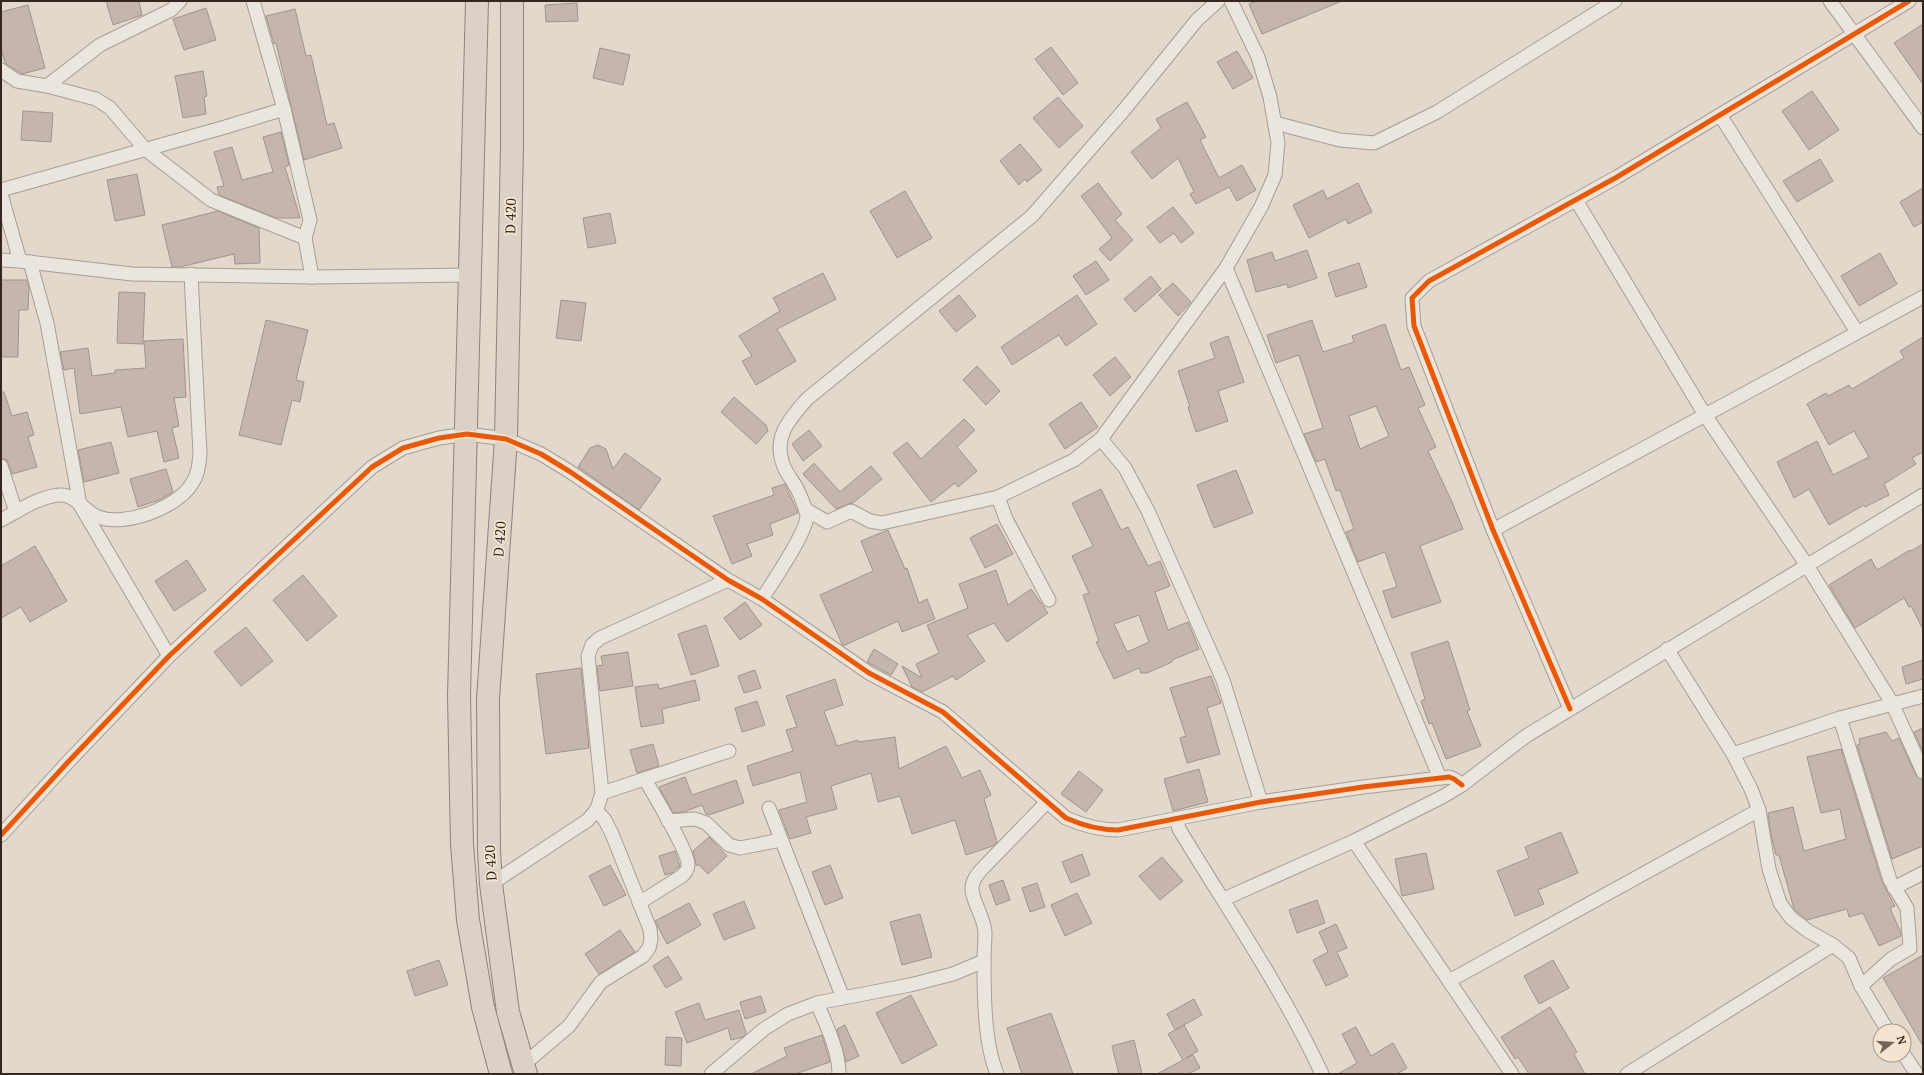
<svg xmlns="http://www.w3.org/2000/svg" width="1924" height="1075" font-family="'PT Serif',serif">
  <style>
    .building { fill: #c5b6ad; stroke: #a2948c; fill-rule: evenodd }
    .lines { fill: none; stroke-linecap: round; stroke-linejoin: round }
    .minor-casing { stroke: #a79e95; stroke-width: 15 }
    .trunk-casing { stroke: #8d837c; stroke-width: 24 }
    .minor { stroke: #eae5dd; stroke-width: 13 }
    .trunk { stroke: #dbd1c6; stroke-width: 22 }
    .cycleway-casing { stroke: #f3e5d2; stroke-width: 8 }
    .cycleway { stroke: #e8590c; stroke-width: 5 }
    .labels { text-anchor: middle; dominant-baseline: central; stroke-width: 3.5; stroke-linejoin: round; paint-order: stroke }
    .street-label { font-size: 14px; fill: #35261e; stroke: #f3e5d2 }
  </style>
  <rect width="100%" height="100%" fill="#e2d8cc"/>
  <g class="building">
    <path d="M106,1H139L142,15L113,25Z"/>
    <path d="M1256,1H1342L1262,34L1249,4Z"/>
    <path d="M577,3L578,21L546,22L545,5Z"/>
    <path d="M28,5L45,68L22,74L5,63L1,48V12Z"/>
    <path d="M206,8L216,40L184,50L173,19Z"/>
    <path d="M295,9L306,56L311,55L327,125L334,123L342,148L304,160L276,43L274,44L266,16Z"/>
    <path d="M1923,24V84L1894,43Z"/>
    <path d="M1051,47L1078,83L1063,95L1035,59Z"/>
    <path d="M600,48L630,55L623,85L593,78Z"/>
    <path d="M1237,51L1253,78L1233,89L1217,62Z"/>
    <path d="M203,71L207,96L204,97L206,114L183,118L175,76Z"/>
    <path d="M1812,91L1839,130L1809,150L1782,111Z"/>
    <path d="M1058,97L1083,126L1059,148L1033,118Z"/>
    <path d="M1187,102L1206,137L1200,140L1219,178L1242,165L1256,190L1237,201L1229,187L1196,204L1190,194L1194,192L1178,158L1152,179L1131,152L1161,128L1156,119Z"/>
    <path d="M23,111L53,113L51,142L21,140Z"/>
    <path d="M281,132L289,165L285,167L300,218H276L219,195L217,187L224,186L214,152L232,147L242,180L273,172L263,137Z"/>
    <path d="M1020,144L1042,170L1027,182L1025,179L1019,185L1000,161Z"/>
    <path d="M1820,159L1833,181L1797,202L1783,181Z"/>
    <path d="M137,174L145,215L115,221L107,180Z"/>
    <path d="M1098,183L1122,214L1115,220L1133,240L1110,261L1099,249L1112,238L1081,196Z"/>
    <path d="M1358,183L1372,212L1348,224L1346,219L1309,238L1293,205L1323,190L1327,199Z"/>
    <path d="M1923,188V222L1914,227L1900,202Z"/>
    <path d="M905,191L932,238L897,258L870,211Z"/>
    <path d="M1173,207L1194,233L1181,243L1174,233L1160,243L1147,227Z"/>
    <path d="M218,211L259,228L260,263L235,264L234,254L180,267H172L162,225Z"/>
    <path d="M610,213L616,243L588,248L583,218Z"/>
    <path d="M1307,250L1317,278L1288,288L1287,284L1256,292L1247,260L1272,252L1275,261Z"/>
    <path d="M1880,253L1897,284L1859,306L1841,276Z"/>
    <path d="M1096,261L1109,280L1086,295L1073,276Z"/>
    <path d="M1359,263L1367,287L1336,297L1328,273Z"/>
    <path d="M823,273L836,299L777,329L796,361L756,385L742,361L752,356L739,336L780,311L773,298Z"/>
    <path d="M1151,276L1161,289L1135,312L1124,299Z"/>
    <path d="M1,280H27L29,287L28,310H19L18,357H1Z"/>
    <path d="M1173,283L1191,302L1178,316L1159,295Z"/>
    <path d="M119,292L145,293L143,344L117,343Z"/>
    <path d="M959,295L976,316L956,332L939,311Z"/>
    <path d="M1077,295L1097,324L1066,346L1059,335L1012,365L1001,347Z"/>
    <path d="M561,300L586,303L581,341L556,338Z"/>
    <path d="M266,320L308,330L296,380L304,382L300,402L292,400L281,445L239,435Z"/>
    <path d="M1312,320L1323,352L1354,342L1352,336L1385,324L1401,370L1409,367L1425,405L1418,408L1436,447L1428,451L1452,502L1463,529L1420,546L1441,602L1392,618L1383,591L1397,587L1385,552L1358,562L1346,532L1354,529L1340,490L1336,491L1325,459L1316,462L1304,434L1323,428L1299,355L1276,363L1267,335ZM1376,406L1389,436L1360,449L1349,416Z"/>
    <path d="M1228,336L1244,382L1218,391L1228,421L1196,432L1188,407H1190L1178,371L1215,358L1210,343Z"/>
    <path d="M1923,337V452L1912,458L1916,464L1884,484L1889,495L1865,507L1864,505L1829,525L1809,489L1794,498L1777,462L1817,441L1833,475L1869,457L1854,431L1829,445L1807,404L1826,393L1828,396L1849,385L1852,389L1904,358L1900,351Z"/>
    <path d="M183,339L186,397L174,398L179,426L172,428L179,458L164,462L157,431L128,437L121,407L80,414L74,368L64,370L60,352L88,348L92,376L115,373V370L146,368L144,341Z"/>
    <path d="M1115,357L1131,377L1110,396L1093,375Z"/>
    <path d="M977,366L1000,391L986,405L963,380Z"/>
    <path d="M1,392H4L12,416L27,412L34,435L28,437L37,467L12,474L7,460L1,458Z"/>
    <path d="M734,397L766,425L768,431L756,444L721,412Z"/>
    <path d="M1081,402L1098,427L1065,449L1049,424Z"/>
    <path d="M964,419L975,430L957,447L977,471L958,487L955,483L931,502L893,453L907,442L921,459Z"/>
    <path d="M809,430L822,446L803,461L792,444Z"/>
    <path d="M111,442L119,473L84,482L78,450Z"/>
    <path d="M598,445L606,449L613,469L625,453L661,479L639,510L578,467L590,448Z"/>
    <path d="M814,463L840,492L871,466L882,479L853,503L848,504L836,509L803,474Z"/>
    <path d="M166,469L173,492L159,500L138,507L130,479Z"/>
    <path d="M1236,470L1253,513L1214,528L1197,485Z"/>
    <path d="M785,484L798,513L770,524L773,535L747,544L752,556L732,564L713,516L774,495L772,488Z"/>
    <path d="M1101,489L1121,530L1128,527L1148,566L1160,561L1170,586L1155,592L1168,630L1188,622L1199,649L1172,660V662L1147,673H1141L1139,668L1114,679L1096,642L1099,641L1083,595L1089,593L1072,556L1093,546L1072,503ZM1139,615L1149,642L1127,652L1114,624Z"/>
    <path d="M997,524L1013,554L985,568L970,538Z"/>
    <path d="M888,530L905,569L907,568L919,603L927,599L935,619L902,632L898,621L843,646L820,595L873,571L861,541Z"/>
    <path d="M1923,544V629L1911,606L1909,607L1904,598L1855,628L1829,585L1871,559L1877,570L1910,550L1911,551Z"/>
    <path d="M35,546L67,601L30,622L21,607L1,618V566Z"/>
    <path d="M187,560L206,590L174,611L155,581Z"/>
    <path d="M996,570L1008,605L1031,589L1048,613L1007,642L994,623L967,635L985,661L956,680L953,676L922,692L912,687L902,666L922,678L916,664L939,653L927,625L968,608L959,584Z"/>
    <path d="M303,575L337,616L307,641L273,600Z"/>
    <path d="M745,602L762,625L740,640L724,618Z"/>
    <path d="M706,625L719,666L691,675L678,634Z"/>
    <path d="M246,627L273,661L241,686L214,652Z"/>
    <path d="M1448,641L1470,710L1467,711L1481,746L1446,759L1432,723L1429,724L1421,701L1425,699L1411,653Z"/>
    <path d="M874,649L898,664L891,675L867,662Z"/>
    <path d="M628,652L633,686L600,691L597,666L603,665L601,656Z"/>
    <path d="M1923,660V679L1906,684L1902,667Z"/>
    <path d="M581,668L589,748L546,754L536,674Z"/>
    <path d="M755,670L761,688L744,693L738,676Z"/>
    <path d="M1211,676L1221,703L1207,708L1220,754L1187,763L1180,738L1186,736L1170,688Z"/>
    <path d="M835,679L843,705L824,711L837,746L858,740V742L895,737L899,769L946,746L962,778L980,770L991,795L984,799L997,842L993,846L966,855L955,820L912,834L900,796L878,802L871,773L831,786L837,809L806,817L811,833L790,839L779,810L807,802L800,772L753,786L747,766L793,751L786,730L797,727L786,696Z"/>
    <path d="M695,680L700,700L662,709L664,723L641,727L635,687L658,684L659,689Z"/>
    <path d="M757,701L765,725L742,732L735,708Z"/>
    <path d="M1923,728V752L1914,732Z"/>
    <path d="M1886,732L1892,741L1899,738L1916,775L1923,780V846L1892,859L1857,745L1860,744L1859,739Z"/>
    <path d="M653,744L659,766L637,773L630,750Z"/>
    <path d="M1841,749L1882,882L1895,906L1890,908L1901,933V936L1879,946L1863,913L1849,917L1847,909L1807,920L1797,912L1794,909L1779,855H1776L1771,835L1768,813L1793,807L1804,851L1846,839L1840,809L1821,813L1807,757Z"/>
    <path d="M1199,769L1208,802L1173,811L1164,779Z"/>
    <path d="M1079,771L1103,790L1086,812L1061,794Z"/>
    <path d="M685,777L692,795L736,780L744,803L709,815L706,814L702,805L684,812L673,813L659,787Z"/>
    <path d="M1561,832L1578,873L1538,890L1544,904L1515,916L1497,871L1529,858L1525,847Z"/>
    <path d="M709,837L727,856L708,874L699,865H696L693,851Z"/>
    <path d="M675,851L680,866L672,873L665,875L659,856Z"/>
    <path d="M1426,853L1434,889L1402,896L1395,859Z"/>
    <path d="M1082,854L1090,875L1071,883L1062,862Z"/>
    <path d="M1162,857L1183,881L1160,900L1139,876Z"/>
    <path d="M610,865L626,895L604,906L589,876Z"/>
    <path d="M830,865L843,898L825,905L812,872Z"/>
    <path d="M1003,880L1010,900L996,905L989,885Z"/>
    <path d="M1037,883L1045,907L1030,912L1022,888Z"/>
    <path d="M1077,893L1092,923L1065,936L1051,905Z"/>
    <path d="M1317,900L1325,923L1297,933L1289,910Z"/>
    <path d="M744,901L755,928L724,940L713,914Z"/>
    <path d="M689,903L701,925L667,944L655,921Z"/>
    <path d="M920,914L932,957L902,965L890,922Z"/>
    <path d="M1336,924L1347,948L1337,952L1348,976L1326,986L1313,960L1328,952L1319,932Z"/>
    <path d="M620,930L635,952L599,974L585,954Z"/>
    <path d="M1923,955V1046L1883,978Z"/>
    <path d="M668,956L682,979L666,988L653,966Z"/>
    <path d="M439,960L448,985L415,996L407,971Z"/>
    <path d="M1553,960L1569,988L1539,1004L1524,976Z"/>
    <path d="M911,995L937,1045L902,1064L876,1013Z"/>
    <path d="M761,996L766,1012L745,1019L740,1002Z"/>
    <path d="M1194,999L1202,1015L1175,1030L1167,1014Z"/>
    <path d="M699,1003L705,1020L739,1010L746,1033L743,1037L731,1040L728,1028L687,1043L675,1012Z"/>
    <path d="M1550,1007L1577,1052L1574,1054L1585,1074H1529L1518,1057L1515,1059L1501,1037Z"/>
    <path d="M1051,1013L1073,1074H1022L1007,1028Z"/>
    <path d="M845,1025L859,1056L846,1062L837,1029Z"/>
    <path d="M1184,1025L1198,1051L1186,1058L1193,1055L1200,1068L1188,1074H1157L1183,1060L1168,1034Z"/>
    <path d="M1356,1027L1371,1056L1393,1043L1407,1068L1397,1074H1338L1357,1063L1342,1034Z"/>
    <path d="M822,1035L830,1062L795,1074H751L787,1056L784,1048Z"/>
    <path d="M666,1037L682,1038L681,1066L665,1065Z"/>
    <path d="M1134,1040L1142,1074H1119L1112,1046Z"/>
  </g>
  <g class="lines">
    <g class="minor-casing">
      <g id="minor">
        <path d="M253,1L284,109L310,220L305,238L312,277"/>
        <path d="M1830,1L1923,128"/>
        <path d="M1,70L17,81L47,86L96,99L110,108L145,149L211,200L305,238"/>
        <path d="M47,86L100,45L171,10L180,1"/>
        <path d="M1720,115L1857,332"/>
        <path d="M1275,123L1340,140L1374,143L1437,112L1615,1"/>
        <path d="M1,190L222,128L284,109"/>
        <path d="M1,194L20,261"/>
        <path d="M1576,200L1705,415L1806,564L1892,703L1923,772"/>
        <path d="M1,260L20,261L132,274L312,277L471,275"/>
        <path d="M30,262L47,323L80,505L169,656"/>
        <path d="M1226,268L1440,778"/>
        <path d="M1101,439L1125,468L1148,511L1223,680L1261,802"/>
        <path d="M1,466L16,512"/>
        <path d="M998,497L1006,519L1049,600"/>
        <path d="M805,509L827,522L851,511L870,521L882,523L998,497L1074,460L1101,439L1226,268L1261,207L1275,175L1278,143L1270,97L1258,57L1231,1"/>
        <path d="M1,520C18,511 40,496 60,495C75,494 85,512 98,517C125,527 176,508 191,485C198,475 199,465 200,454L191,274"/>
        <path d="M1493,530L1923,297"/>
        <path d="M762,599C772,583 807,532 807,516C806,508 802,500 799,493C795,483 788,476 784,467C772,437 789,420 807,399L1032,216L1124,110L1197,20L1218,1"/>
        <path d="M1667,649L1733,754L1751,789L1759,810L1769,869L1780,903L1791,918L1808,931L1833,945L1849,958L1861,986L1888,1031"/>
        <path d="M1570,709L1493,530L1414,326L1412,298L1429,281L1617,177L1909,1"/>
        <path d="M1840,718L1890,880L1907,908L1910,948L1891,959L1861,986"/>
        <path d="M1733,754L1840,718L1923,696"/>
        <path d="M602,793L729,751"/>
        <path d="M769,808L843,998"/>
        <path d="M1177,820L1179,829C1228,910 1282,988 1322,1074"/>
        <path d="M668,821L695,819L706,823L729,845L740,848L781,840"/>
        <path d="M1,835L68,762L169,656L372,467L403,448L439,438L467,434L506,439L541,454L569,471L728,580L762,599L869,673L943,712L1066,818C1084,826 1099,830 1118,830L1261,802L1363,787L1449,777L1454,779L1462,785"/>
        <path d="M1354,841L1512,1074"/>
        <path d="M491,884L588,820L597,809L602,793L588,656L592,645L600,638L728,580"/>
        <path d="M1894,888L1923,873"/>
        <path d="M1224,899L1354,841L1442,797L1462,785L1526,736L1923,495"/>
        <path d="M639,903L682,876C685,873 688,870 688,865C689,852 653,794 645,779"/>
        <path d="M1449,981L1759,810"/>
        <path d="M817,1003C826,1025 839,1050 839,1074"/>
        <path d="M1904,1055L1917,1074"/>
        <path d="M523,1065L569,1026L601,982L643,956L649,948L651,940L650,929L612,834L605,820L596,810"/>
        <path d="M711,1074L764,1029L788,1014L817,1003L910,985L953,974L984,961"/>
        <path d="M997,1074C984,1042 984,994 984,960C984,951 985,941 985,932C984,916 973,904 972,889C972,881 976,876 981,870L1047,802"/>
        <path d="M1627,1074L1833,945"/>
      </g>
    </g>
    <g class="trunk-casing">
      <g id="trunk">
        <path d="M477,1L459,696L462,844L468,920L483,1007L501,1074"/>
        <path d="M512,1V145L506,439L488,699L489,851L491,884L508,1012L526,1074"/>
      </g>
    </g>
    <use href="#minor" class="minor"/>
    <use href="#trunk" class="trunk"/>
    <g class="cycleway-casing">
      <g id="cycleway">
        <path d="M1570,709L1493,530L1414,326L1412,298L1429,281L1617,177L1909,1"/>
        <path d="M1,835L68,762L169,656L372,467L403,448L439,438L467,434L506,439L541,454L569,471L728,580L762,599L869,673L943,712L1066,818C1084,826 1099,830 1118,830L1261,802L1363,787L1449,777L1454,779L1462,785"/>
      </g>
    </g>
    <use href="#cycleway" class="cycleway"/>
  </g>
  <g class="labels">
    <g class="street-label">
      <text transform="translate(510 216) rotate(-89)">D 420</text>
      <text transform="translate(499 539) rotate(-86)">D 420</text>
      <text transform="translate(490 863) rotate(-93)">D 420</text>
    </g>
  </g>
  <rect width="1924" height="1075" fill="none" stroke="#35261e" stroke-width="4"/>
  <g transform="translate(1892 1043) rotate(73)"><circle r="19" fill="#f3e5d2" stroke="#a7998a"/>
  <path d="M0-3L7 15L0 10L-7 15Z" fill="#72645b"/>
  <text y="-6" font-size="11" font-weight="bold" text-anchor="middle" fill="#35261e">N</text>
  </g>
</svg>
